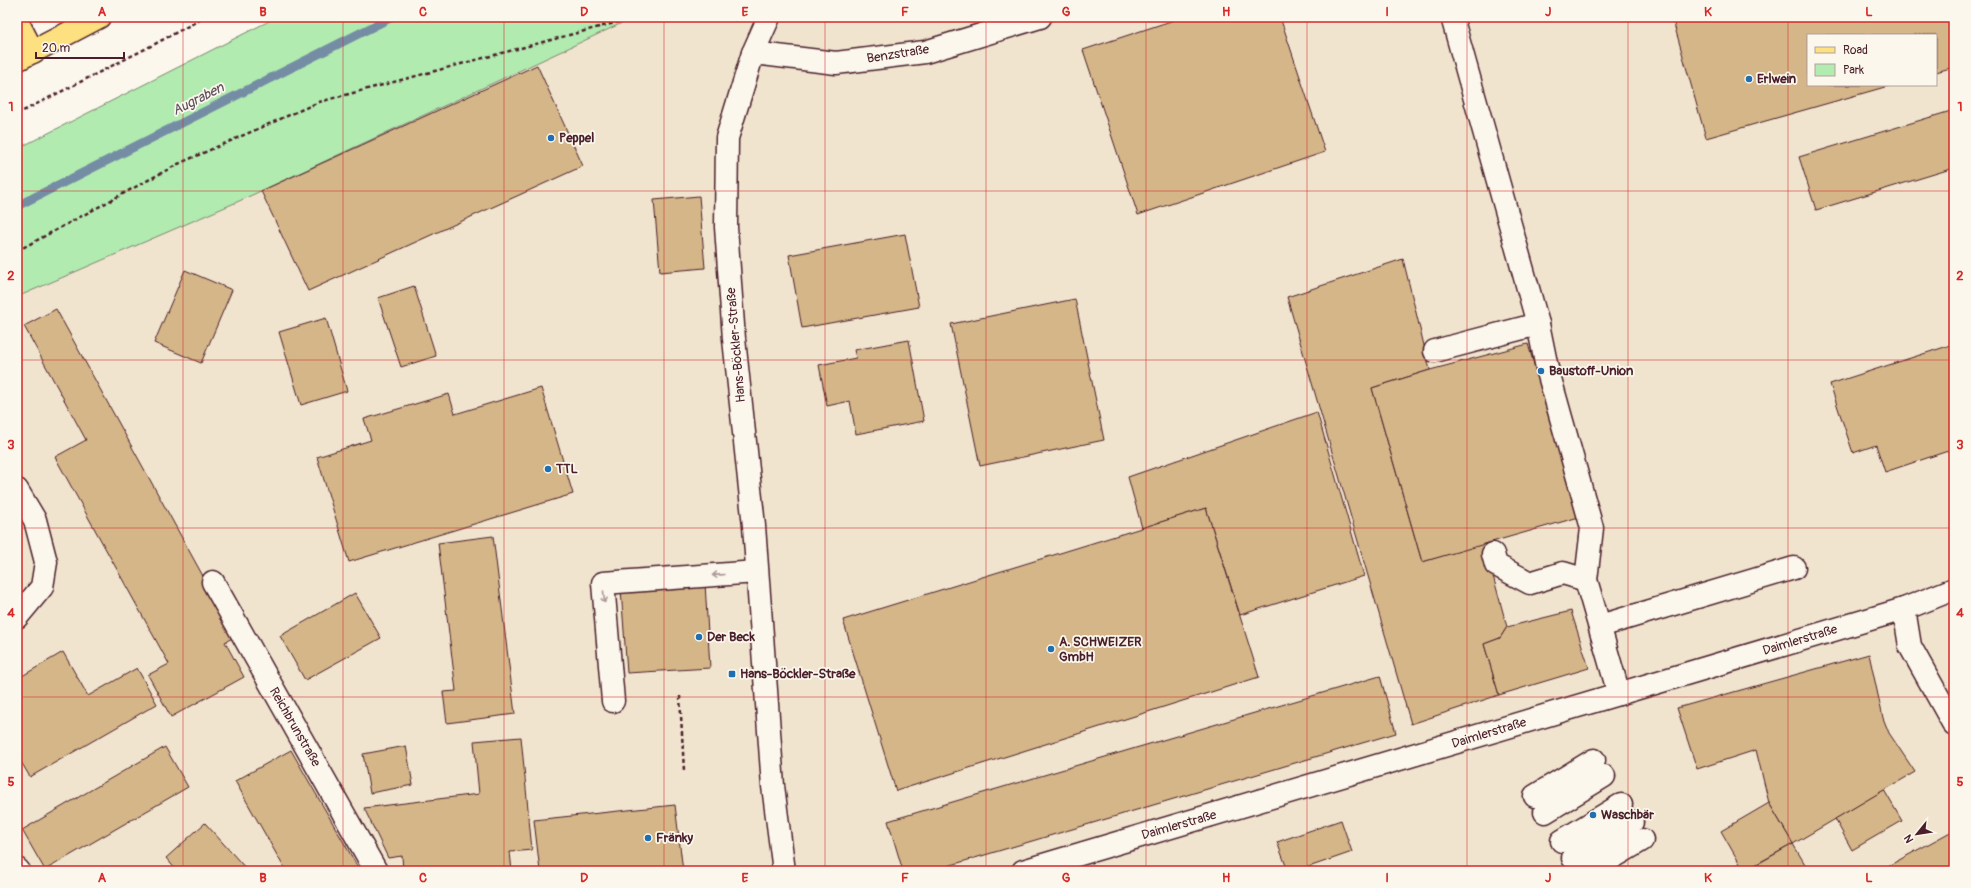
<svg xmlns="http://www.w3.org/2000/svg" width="1971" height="888" font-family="Pangolin,sans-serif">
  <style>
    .built { fill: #f0e4ce; fill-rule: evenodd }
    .green { fill: #b1ebb0; stroke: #7e856e }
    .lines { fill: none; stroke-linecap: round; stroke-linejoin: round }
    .stream { stroke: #758da4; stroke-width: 9 }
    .building { fill: #d5b688; stroke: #4a1f2b }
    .minor-casing { stroke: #4a1f2b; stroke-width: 25 }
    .major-casing { stroke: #4a1f2b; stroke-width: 25 }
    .path { stroke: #4a1f2b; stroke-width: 2.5; stroke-dasharray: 4 3; stroke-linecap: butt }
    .minor { stroke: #fbf7ec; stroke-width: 22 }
    .major { stroke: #fde080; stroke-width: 22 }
    .oneway { stroke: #ab9695 }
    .grid { fill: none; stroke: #d62828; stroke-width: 1; stroke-opacity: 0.55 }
    .poi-dot { fill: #1f6fb2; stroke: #fbf7ec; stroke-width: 1.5 }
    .labels { text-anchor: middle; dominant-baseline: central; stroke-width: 3.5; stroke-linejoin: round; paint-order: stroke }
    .street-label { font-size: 13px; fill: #4a1f2b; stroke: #fbf7ec }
    .poi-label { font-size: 13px; font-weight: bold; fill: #4a1f2b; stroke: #fbf7ec; text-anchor: start }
    .water-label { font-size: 14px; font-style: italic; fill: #5c4d5d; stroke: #fbf7ec }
    .neatline { fill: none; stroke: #d62828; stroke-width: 1.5 }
    .grid-label { font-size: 13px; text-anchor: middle; font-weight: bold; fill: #d62828 }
  </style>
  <rect width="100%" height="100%" fill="#fbf7ec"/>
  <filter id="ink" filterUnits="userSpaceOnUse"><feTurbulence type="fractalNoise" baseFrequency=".025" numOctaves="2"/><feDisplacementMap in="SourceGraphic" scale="8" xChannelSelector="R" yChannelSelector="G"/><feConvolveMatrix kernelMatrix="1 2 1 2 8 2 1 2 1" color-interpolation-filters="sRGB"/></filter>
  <g filter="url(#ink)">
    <path class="built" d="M635,17H1954V871H17V297L237,202ZM1808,35H1936V85H1808Z"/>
    <path class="green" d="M277,17H635L237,202L17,297V149Z"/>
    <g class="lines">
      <path class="stream" d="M17,206L392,17"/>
    </g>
    <g class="building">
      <path d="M1183,17H1280L1325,152L1138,215L1083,50Z"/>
      <path d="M1672,17H1954V67L1936,72V35H1808V85H1892L1706,138Z"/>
      <path d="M537,65L583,166L308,291L261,191Z"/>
      <path d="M1954,110V152L1950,153L1954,168L1816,210L1799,157Z"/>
      <path d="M1954,152V169L1950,153Z"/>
      <path d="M699,196L705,268L660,272L654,200Z"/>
      <path d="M905,234L919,307L802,328L789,255Z"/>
      <path d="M1403,259L1430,370L1372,388L1422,562L1484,543L1507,627L1500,638L1484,644L1499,695L1411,724L1287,297Z"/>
      <path d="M185,270L232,290L201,363L154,343Z"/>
      <path d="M414,286L436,356L401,367L378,298Z"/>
      <path d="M1075,299L1104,440L980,466L951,324Z"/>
      <path d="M56,309L236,636L225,642L244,677L171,717L148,675L169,664L55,457L86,440L24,326Z"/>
      <path d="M326,318L347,391L301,405L279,332Z"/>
      <path d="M909,340L924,421L856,434L850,401L827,406L819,365L856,358L854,350Z"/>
      <path d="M1528,344L1579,517L1422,562L1372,388L1430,370Z"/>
      <path d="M1954,344V449L1885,472L1876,445L1853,453L1830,384Z"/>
      <path d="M541,388L573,494L349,562L317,457L371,440L364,419L449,394L455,414Z"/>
      <path d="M1317,412L1364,576L1240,615L1206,508L1142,528L1128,477Z"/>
      <path d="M1206,508L1259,677L896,791L843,620Z"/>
      <path d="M493,536L515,714L447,723L443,692L456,691L438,543Z"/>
      <path d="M705,583L710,668L627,673L621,589Z"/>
      <path d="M355,593L381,638L305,680L280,636Z"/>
      <path d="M1571,611L1589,668L1499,695L1484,644L1500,638L1507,627Z"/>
      <path d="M63,652L88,696L137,668L157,704L30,777L17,755V679Z"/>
      <path d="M1869,654L1883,718L1889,733L1915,772L1793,844L1769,803L1756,750L1697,769L1677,708Z"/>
      <path d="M1380,676L1396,733L931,871H903L888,821Z"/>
      <path d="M521,737L532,850L510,852L512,871H403L402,856L388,858L364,808L479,794L474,741Z"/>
      <path d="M406,746L413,785L370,793L363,754Z"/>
      <path d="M165,747L188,787L45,870L22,830Z"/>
      <path d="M291,750L360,871H286L235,781Z"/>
      <path d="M1884,790L1902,821L1852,850L1835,819Z"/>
      <path d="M1769,803L1793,844L1744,871L1721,831Z"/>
      <path d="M675,805L683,871H540L534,820Z"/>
      <path d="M1341,820L1352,852L1297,871H1288L1277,842Z"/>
      <path d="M205,823L248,871H177L166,858Z"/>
      <path d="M1954,830V871H1879Z"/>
      <path d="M1793,844L1809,871H1745Z"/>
      <path d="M1124,867L1126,871H1110Z"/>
    </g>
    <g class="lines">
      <g class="minor-casing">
        <g id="minor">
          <path d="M769,17L753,53L727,138L726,227L734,339L754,526L773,786L784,871"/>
          <path d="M1452,17L1538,324L1547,368L1592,528L1586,580L1619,694"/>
          <path d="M753,53L836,63L925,52L1040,17"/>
          <path d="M1435,351L1538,324"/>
          <path d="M17,490L35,520L46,562L42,587L17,617"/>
          <path d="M1493,554L1496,565L1530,583L1563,573L1586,580"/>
          <path d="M213,582L376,871"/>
          <path d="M1904,609L1910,646L1954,725"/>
          <path d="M1600,626L1794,568"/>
          <path d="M613,701L603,583L757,572"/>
          <path d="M1535,796L1594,760"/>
          <path d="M1545,812L1604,776"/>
          <path d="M1562,841L1621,805"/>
          <path d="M1573,858L1632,822"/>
          <path d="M17,869L19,871"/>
          <path d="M1023,871L1904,609L1954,589"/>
          <path d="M1590,871L1642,840"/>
        </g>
      </g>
      <g class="major-casing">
        <g id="major">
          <path d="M17,21L33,52"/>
          <path d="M17,60L99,17"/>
        </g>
      </g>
      <g class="path">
        <path d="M17,114L153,45L205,17"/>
        <path d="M17,251L178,164L319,102L618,22L627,17"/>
        <path d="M680,696L684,771"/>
      </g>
      <use href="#minor" class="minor"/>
      <use href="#major" class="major"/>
    </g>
    <defs><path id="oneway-shaft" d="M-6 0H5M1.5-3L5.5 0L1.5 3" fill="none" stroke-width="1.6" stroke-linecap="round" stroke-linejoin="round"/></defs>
    <g class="oneway">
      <use href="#oneway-shaft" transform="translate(718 575) rotate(176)"/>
      <use href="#oneway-shaft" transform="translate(604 597) rotate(85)"/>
    </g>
  </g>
  <path class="grid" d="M183,17V871M343,17V871M504,17V871M664,17V871M825,17V871M986,17V871M1146,17V871M1307,17V871M1467,17V871M1628,17V871M1788,17V871M17,191H1954M17,360H1954M17,528H1954M17,697H1954"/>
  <g class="poi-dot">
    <circle cx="1749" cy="79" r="4"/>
    <circle cx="551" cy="138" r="4"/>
    <circle cx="1541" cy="371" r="4"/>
    <circle cx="548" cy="469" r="4"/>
    <circle cx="699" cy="637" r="4"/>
    <circle cx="1051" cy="649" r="4"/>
    <rect x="728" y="670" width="8" height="8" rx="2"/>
    <circle cx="1593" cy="815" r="4"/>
    <circle cx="648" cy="838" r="4"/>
  </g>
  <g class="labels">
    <g class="street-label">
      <text transform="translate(898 54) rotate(-9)">Benzstraße</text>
      <text transform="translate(736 345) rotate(-95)">Hans-Böckler-Straße</text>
      <text transform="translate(1800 640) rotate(-17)">Daimlerstraße</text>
      <text transform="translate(295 727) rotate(60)">Reichbrunstraße</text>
      <text transform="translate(1489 733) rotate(-17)">Daimlerstraße</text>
      <text transform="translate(1179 825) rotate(-16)">Daimlerstraße</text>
    </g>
    <g class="poi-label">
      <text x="1757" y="79">Erlwein</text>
      <text x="559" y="138">Peppel</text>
      <text x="1549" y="371">Baustoff-Union</text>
      <text x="556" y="469">TTL</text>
      <text x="707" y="637">Der Beck</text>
      <text x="1059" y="642">A. SCHWEIZER<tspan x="1059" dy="15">GmbH</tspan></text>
      <text x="740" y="674">Hans-Böckler-Straße</text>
      <text x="1601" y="815">Waschbär</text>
      <text x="656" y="838">Fränky</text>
    </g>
    <g class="water-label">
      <text transform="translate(198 99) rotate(-27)">Augraben</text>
    </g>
  </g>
  <rect width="1971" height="888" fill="none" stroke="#fbf7ec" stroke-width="44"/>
  <rect x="1807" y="34" width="130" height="52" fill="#fbf7ec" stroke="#b4a19f"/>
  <rect x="1815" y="47" width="20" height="6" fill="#fde080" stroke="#b4a19f"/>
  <text x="1843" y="54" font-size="12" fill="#4a1f2b">Road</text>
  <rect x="1815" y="64" width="20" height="12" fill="#b1ebb0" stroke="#b4a19f"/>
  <text x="1843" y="74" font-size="12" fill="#4a1f2b">Park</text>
  <g transform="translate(1917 834) rotate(240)" stroke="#fbf7ec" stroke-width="3" paint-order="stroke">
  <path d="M0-3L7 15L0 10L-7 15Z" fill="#4a1f2b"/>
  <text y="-6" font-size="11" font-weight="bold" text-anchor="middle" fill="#4a1f2b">N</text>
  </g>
  <path d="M36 52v6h88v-6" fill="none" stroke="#4a1f2b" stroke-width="2"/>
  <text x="42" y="52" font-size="12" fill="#4a1f2b" stroke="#fbf7ec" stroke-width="3" paint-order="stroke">20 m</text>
  <rect x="22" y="22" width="1927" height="844" class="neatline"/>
  <g class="grid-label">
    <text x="102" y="16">A</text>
    <text x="263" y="16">B</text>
    <text x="423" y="16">C</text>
    <text x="584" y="16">D</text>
    <text x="745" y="16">E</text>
    <text x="905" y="16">F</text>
    <text x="1066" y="16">G</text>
    <text x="1226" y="16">H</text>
    <text x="1387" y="16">I</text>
    <text x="1548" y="16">J</text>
    <text x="1708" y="16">K</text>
    <text x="1869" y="16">L</text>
    <text x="11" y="111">1</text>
    <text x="1960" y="111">1</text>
    <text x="11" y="280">2</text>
    <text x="1960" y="280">2</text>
    <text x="11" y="449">3</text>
    <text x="1960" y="449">3</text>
    <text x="11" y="617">4</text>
    <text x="1960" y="617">4</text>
    <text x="11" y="786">5</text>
    <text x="1960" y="786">5</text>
    <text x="102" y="882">A</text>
    <text x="263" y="882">B</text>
    <text x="423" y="882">C</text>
    <text x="584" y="882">D</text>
    <text x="745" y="882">E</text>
    <text x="905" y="882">F</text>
    <text x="1066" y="882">G</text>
    <text x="1226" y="882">H</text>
    <text x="1387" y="882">I</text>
    <text x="1548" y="882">J</text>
    <text x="1708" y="882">K</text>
    <text x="1869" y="882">L</text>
  </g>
</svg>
